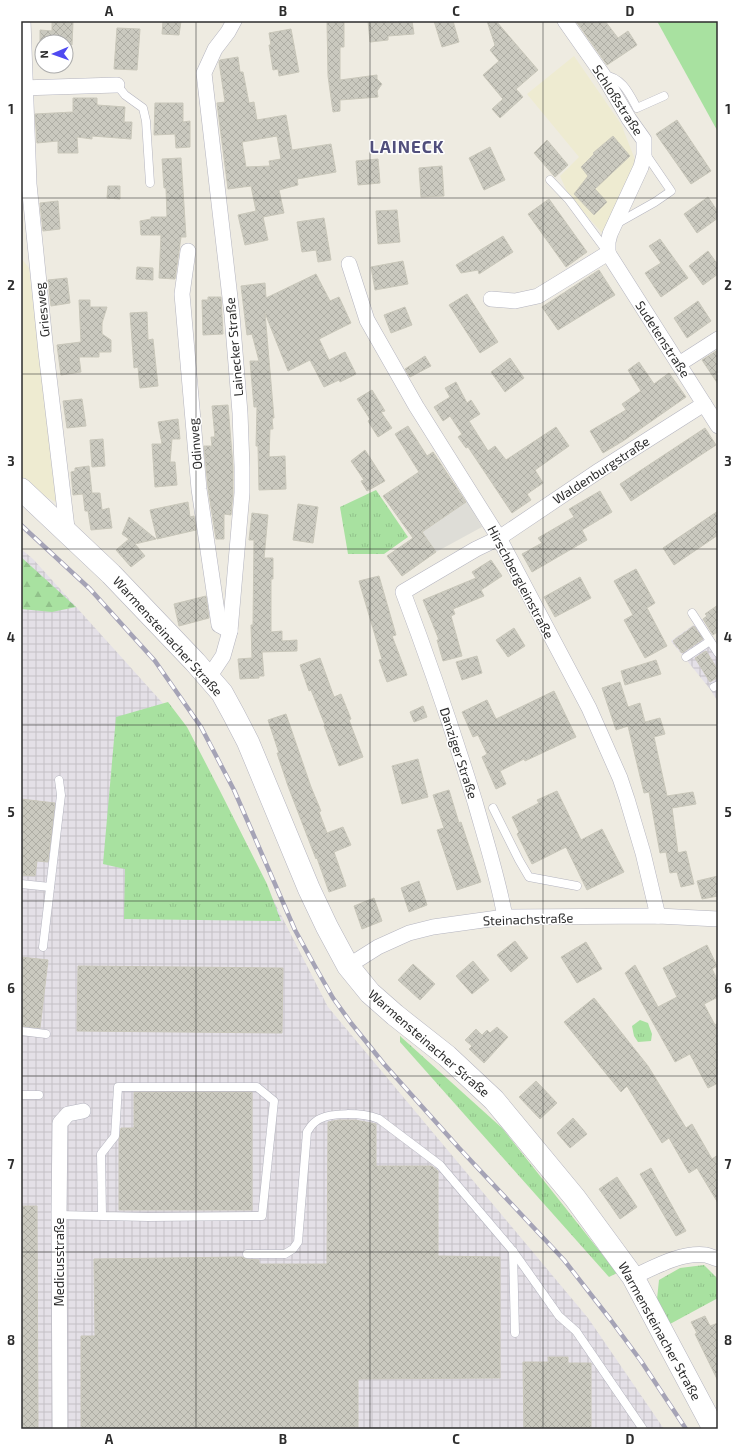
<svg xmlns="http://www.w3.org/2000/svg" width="739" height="1450" font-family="'Exo 2',sans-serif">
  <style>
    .industrial { fill: url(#industrial-grid) }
    .education { fill: #eeebd1 }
    .grass { fill: url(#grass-tufts) }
    .forest { fill: url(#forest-firs) }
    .garden { fill: #a8e1a0 }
    .plaza { fill: #deddd7 }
    .building { fill: url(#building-cross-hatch); stroke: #c9c7ba; fill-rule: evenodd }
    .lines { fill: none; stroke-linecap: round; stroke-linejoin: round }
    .lane-casing { stroke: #b4b4bf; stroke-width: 9 }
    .street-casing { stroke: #b4b4bf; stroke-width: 16 }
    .secondary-casing { stroke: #b4b4bf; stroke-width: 23 }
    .lane { stroke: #fff; stroke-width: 8 }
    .street { stroke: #fff; stroke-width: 15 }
    .secondary { stroke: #fff; stroke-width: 22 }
    .rail-casing { stroke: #a5a3b6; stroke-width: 4.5 }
    .rail { stroke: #fff; stroke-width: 3; stroke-dasharray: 9; stroke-linecap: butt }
    .grid { fill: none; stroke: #2d2d2d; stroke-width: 1; stroke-opacity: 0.55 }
    .labels { text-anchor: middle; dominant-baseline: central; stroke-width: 3; stroke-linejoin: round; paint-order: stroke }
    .street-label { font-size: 13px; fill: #2d2d2d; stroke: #fff }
    .district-label { font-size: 17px; font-weight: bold; letter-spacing: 1px; fill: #514f7c; stroke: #fff }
    .neatline { fill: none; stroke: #2d2d2d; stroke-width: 1.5 }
    .grid-label { font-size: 13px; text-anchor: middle; font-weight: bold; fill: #2d2d2d }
  </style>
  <defs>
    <pattern id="industrial-grid" width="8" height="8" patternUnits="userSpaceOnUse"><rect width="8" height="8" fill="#e4e0e7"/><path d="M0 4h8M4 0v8" fill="none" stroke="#c4c0c6"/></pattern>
    <pattern id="grass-tufts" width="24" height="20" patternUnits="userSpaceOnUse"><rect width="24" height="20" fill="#a8e1a0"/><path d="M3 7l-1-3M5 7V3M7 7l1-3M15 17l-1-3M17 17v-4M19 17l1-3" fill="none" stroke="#91c18a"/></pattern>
    <pattern id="forest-firs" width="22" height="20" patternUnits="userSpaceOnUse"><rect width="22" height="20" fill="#a8e1a0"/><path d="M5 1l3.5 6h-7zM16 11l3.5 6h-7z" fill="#91c18a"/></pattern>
    <pattern id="building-cross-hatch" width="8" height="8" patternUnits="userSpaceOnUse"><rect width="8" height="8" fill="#cac9bf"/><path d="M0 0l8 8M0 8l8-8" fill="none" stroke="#aeada4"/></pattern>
  </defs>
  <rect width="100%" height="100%" fill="#eeebe1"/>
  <g class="industrial">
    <path d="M21,549L33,559L186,729L328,1007L588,1318L664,1429H21Z"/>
    <path d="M702,619L718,646V702L710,689L671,641Z"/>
  </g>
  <g class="education">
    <path d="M574,56L621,124L636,162L605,236L569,196L560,176L579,157L527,94Z"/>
    <path d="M21,258L29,268L56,502L21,484Z"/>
  </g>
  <g class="grass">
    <path d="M376,490L408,537L384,554H348L340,507Z"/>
    <path d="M168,702L187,727L219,789L267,884L281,921L124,919L125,869L103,864L116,717Z"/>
    <path d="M640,1020L648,1023L652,1034L651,1041L638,1042L634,1036L632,1026Z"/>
    <path d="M400,1036L502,1128L617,1273L609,1277L400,1042Z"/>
    <path d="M704,1265L718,1279V1298L670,1324L657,1299L659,1280L680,1268Z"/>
  </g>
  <path class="forest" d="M21,557L76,607L52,612L21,609Z"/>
  <path class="garden" d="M657,21H718V132Z"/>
  <path class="plaza" d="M467,501L482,527L436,552L422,532Z"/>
  <g class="building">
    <path d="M52,21L73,22L72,45L66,42H40V30L52,31Z"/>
    <path d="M163,21H181L179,35L162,34Z"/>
    <path d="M327,21H344V47H340V80L377,75V79L382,84L377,91L378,97L340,100V111L333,112L328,76Z"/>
    <path d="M368,21H412L414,34L388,36V40L370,42Z"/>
    <path d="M434,21H453L459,42L442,47Z"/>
    <path d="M487,21H496L538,70L516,89L523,97L500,118L492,109L503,99L483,75L499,61L490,50L495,45Z"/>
    <path d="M576,21H605L618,38L628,31L637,45L607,65Z"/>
    <path d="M117,28L140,29L137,70L114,69Z"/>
    <path d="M291,29L299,72L279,76L278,69L273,70L269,45H271L269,33Z"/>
    <path d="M238,57L240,72H243L249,103L254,102L257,120L286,115L292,150L331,144L336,172L297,179L298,185L279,190L284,213L263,217L268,240L245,245L238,215L256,211L251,186L228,189L217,103L225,102L219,62L220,60ZM277,136L281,159L269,161L270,166L246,167L242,142Z"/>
    <path d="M73,98H97V105L125,107L124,122H132L131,139L92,136V139L77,137L78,153H58V141L37,143L35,114L73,112Z"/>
    <path d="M155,103H183V122L190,121V147L176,148L175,134L154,135Z"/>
    <path d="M677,120L711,171L691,184L656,134Z"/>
    <path d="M613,136L630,156L595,189L607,202L594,215L574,194L588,176L581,167L594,154L593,153Z"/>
    <path d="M547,140L568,165L555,177L534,153Z"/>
    <path d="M490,147L505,180L484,190L469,158Z"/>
    <path d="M181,158L186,237H181L175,279L159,278L161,235H141L140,221L151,219V217H167L166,188H164L162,159Z"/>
    <path d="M378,159L380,183L358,185L356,161Z"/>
    <path d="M442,166L444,196L421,197L419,168Z"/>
    <path d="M108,186H120V199L107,198Z"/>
    <path d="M708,197L718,212V218L697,233L684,214Z"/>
    <path d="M549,199L587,252L566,267L528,214Z"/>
    <path d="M58,201L60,229L43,231L40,203Z"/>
    <path d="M397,210L400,242L378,244L376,211Z"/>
    <path d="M324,218L331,260L318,262L316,250L302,252L297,222Z"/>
    <path d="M503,236L513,252L479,274L478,270L461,273L456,265Z"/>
    <path d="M660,239L688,278L661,297L645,273L661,263L649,246Z"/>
    <path d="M708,251L718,265V274L703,285L689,266Z"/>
    <path d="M403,261L408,284L375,290L371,267Z"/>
    <path d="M137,267L153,268V280L136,279Z"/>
    <path d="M599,270L615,295L558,330L542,307Z"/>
    <path d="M316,274L330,301L339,297L351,323L319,339L329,360L345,352L356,374L340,382L339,380L324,387L310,360L288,371L265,313L274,418H272L273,429H270L269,457L285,456L286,489L259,490L258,446H256L257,407H254L250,361H259L252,334L247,335L241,286L265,283L266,298Z"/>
    <path d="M67,278L70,303L51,306L48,280Z"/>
    <path d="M467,294L498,342L480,353L449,305Z"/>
    <path d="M208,297H221L223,334L203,335L202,300H208Z"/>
    <path d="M79,300H90V307H107L102,323V334L111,340V352H99V357H79L81,372L61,375L57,345L81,342Z"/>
    <path d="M698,301L711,321L687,338L674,318Z"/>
    <path d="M405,307L412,325L391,333L384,315Z"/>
    <path d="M147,312L148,340L153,339L158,386L140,388L138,367L134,368L130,313Z"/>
    <path d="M718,350V384L702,360Z"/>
    <path d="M425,356L431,366L410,377L405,369Z"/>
    <path d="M510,358L524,378L505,392L491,372Z"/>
    <path d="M639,362L654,384L669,373L686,397L623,441L603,453L590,431L626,410L622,404L641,391L628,370Z"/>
    <path d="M456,382L467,403L471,400L480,414L469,421L488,451L495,446L506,460L556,427L569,446L535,470L543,483L527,494L531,500L512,513L468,447L466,448L458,437L462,434L450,416L443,421L434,407L450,397L445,388Z"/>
    <path d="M372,390L385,411L381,412L392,428L378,437L368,421L370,419L357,399Z"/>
    <path d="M82,399L86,426L67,428L63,401Z"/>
    <path d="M228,405L233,467V493L231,515L224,514V539H216L208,488L204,446H212L211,437H215L212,406Z"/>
    <path d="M178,419L180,439H172L170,462H175L177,485L155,487L152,444H162L158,422Z"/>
    <path d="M408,426L427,456L433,452L466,502L422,532L436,552L402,576L387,556L413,538L383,496L419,472L395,434Z"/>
    <path d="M705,428L716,445L631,501L620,484Z"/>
    <path d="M103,439L105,466L92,467L90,440Z"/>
    <path d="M365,450L385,481L367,491L361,481L364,480L351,461Z"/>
    <path d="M89,466L92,493H100L102,510L109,508L112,528L91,530L88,511H85L83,494L73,495L71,472L75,471V468Z"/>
    <path d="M600,491L612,512L582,530L587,540L532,572L522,554L542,543L538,538L574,517L569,509Z"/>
    <path d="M188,502L190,517L194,516L196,530L157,539L150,510Z"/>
    <path d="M298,504L318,507L313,543L293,540Z"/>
    <path d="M718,511V535L674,565L663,548Z"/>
    <path d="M252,513L268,515L264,558H273V579H271V632L282,631V641L297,640V651L262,652L264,676H259V678L240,679L238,659L252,658L251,625H253L254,540H249Z"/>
    <path d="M129,517L156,539L135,544L145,556L131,567L116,550L129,539L122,534Z"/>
    <path d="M491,560L502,576L481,590L484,596L453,609L455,614L451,616L462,656L443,661L437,640H439L423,600L476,578L472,572Z"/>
    <path d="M636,569L655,603L647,608L667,646L645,658L624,620L633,615L614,581Z"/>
    <path d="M379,576L396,635L392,636L407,675L387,682L379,660L382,659L359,581Z"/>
    <path d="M580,577L591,598L555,617L544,597Z"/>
    <path d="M206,596L209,618L179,626L174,604Z"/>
    <path d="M718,605V634L717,632L713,635L703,619L707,616L705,614Z"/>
    <path d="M694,626L703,639L682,653L673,641Z"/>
    <path d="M514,628L525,646L508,657L496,640Z"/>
    <path d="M706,651L718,670V677L710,682L695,658Z"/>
    <path d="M477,656L482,673L462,680L456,662Z"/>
    <path d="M320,658L334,697L341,694L351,719L349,720L363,757L339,766L324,726L325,725L311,690L309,691L300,665Z"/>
    <path d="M656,660L661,674L625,685L621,671Z"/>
    <path d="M620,682L628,707L640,703L645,722L660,718L665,734L654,737L667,796L693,792L696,804L672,808L678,853L686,851L694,884L681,887L677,872L670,873L666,852L660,853L649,792L644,793L628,726L616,730L602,688Z"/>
    <path d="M554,691L576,737L525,761L524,759L500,771L506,784L496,789L482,757L487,754L478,735L473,737L462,712L487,700L496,719Z"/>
    <path d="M423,706L427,717L414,722L410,712Z"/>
    <path d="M286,714L311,787L321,811L319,812L327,833L343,827L351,845L334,852L346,886L329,892L317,858L316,859L288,786L277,753H279L268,720Z"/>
    <path d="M418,759L428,797L402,804L392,766Z"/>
    <path d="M449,790L459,823L461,822L481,882L457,890L437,830L444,828L433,795Z"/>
    <path d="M557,791L581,840L602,829L624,872L587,890L566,847L532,864L517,834L519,832L512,817L539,803L537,800Z"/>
    <path d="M21,799L55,803L48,862L37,861L35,876L21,875Z"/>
    <path d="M718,876V896L702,899L697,881Z"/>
    <path d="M419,881L427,905L409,912L401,888Z"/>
    <path d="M374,898L382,921L362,929L354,906Z"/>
    <path d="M515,941L528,958L511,972L497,955Z"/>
    <path d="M586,942L602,969L577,983L561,957Z"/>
    <path d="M707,945L717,966L712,969L718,981V997L704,1004L715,1025L718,1023V1083L708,1088L690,1054L675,1062L625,973L635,965L658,1007L677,997L663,968Z"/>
    <path d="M21,957L48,960L40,1028L21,1026Z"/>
    <path d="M473,961L489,980L472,994L456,976Z"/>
    <path d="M413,964L435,984L420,1000L398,980Z"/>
    <path d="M78,966L283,968L282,1033L77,1031Z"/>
    <path d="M594,998L648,1066L686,1128L692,1124L712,1159L718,1155V1203L697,1168L689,1173L669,1138L662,1143L627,1086L621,1092L564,1022Z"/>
    <path d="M497,1027L508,1037L484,1063L469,1049L472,1046L465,1040L476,1029L482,1035L487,1030L490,1033Z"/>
    <path d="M536,1081L557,1103L540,1119L519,1097Z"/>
    <path d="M134,1092H252V1210H119V1139L121,1128H134Z"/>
    <path d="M573,1118L587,1134L570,1148L557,1133Z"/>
    <path d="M338,1120H355L376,1124V1166H432L438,1171V1256L500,1257V1378L358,1379V1427L81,1429V1336H95L94,1259L242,1257L247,1259L259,1260V1264H327L328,1122Z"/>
    <path d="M651,1168L686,1231L676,1236L640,1174Z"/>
    <path d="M617,1177L637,1207L620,1219L599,1189Z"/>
    <path d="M21,1206H37L38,1429H21Z"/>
    <path d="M705,1316L710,1326L718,1323V1381L695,1334L697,1333L691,1322Z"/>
    <path d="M548,1357H568V1363H591V1429H524L523,1362H549Z"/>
  </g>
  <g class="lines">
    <g class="lane-casing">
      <g id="lane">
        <path d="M603,75C622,77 629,93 637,108L664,96"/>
        <path d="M117,85L125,95L143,108L146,121L150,183"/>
        <path d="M550,180L569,200L606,250"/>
        <path d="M616,224L655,202L671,191L645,153"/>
        <path d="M692,613L718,653"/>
        <path d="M686,657L710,641"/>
        <path d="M714,687L718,685"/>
        <path d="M493,808L519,860L529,877L577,886"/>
        <path d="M21,884L50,887"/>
        <path d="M43,947L61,795L59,780"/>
        <path d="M21,1031L46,1034"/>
        <path d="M21,1095H39"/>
        <path d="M59,1215L148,1217L262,1216L274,1101L257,1087H118L115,1136L101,1154L102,1215"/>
        <path d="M513,1251L515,1333"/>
        <path d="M247,1254H285L293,1249L298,1242L307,1132C309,1129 312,1124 315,1122C328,1111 364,1113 379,1119L440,1165L513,1251L559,1316L576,1331L643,1429"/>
      </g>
    </g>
    <g class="street-casing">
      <g id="street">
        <path d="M23,21L29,184L46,352L67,528L66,531"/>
        <path d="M565,21L603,75L629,119L644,140V155L641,167L610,234L608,242V253"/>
        <path d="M21,88L117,85"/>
        <path d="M188,251L182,294L199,489L219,625L230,631"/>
        <path d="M608,253L718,426"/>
        <path d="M349,264L367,320L416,406L499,538L589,708L620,778L627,799L643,853L658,916"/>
        <path d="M491,299L515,301L538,296L608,253"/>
        <path d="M679,364L718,339"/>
        <path d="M209,677L223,656L230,631L242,493V467L240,413L232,315L204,73L215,49L228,32L234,21"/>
        <path d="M505,917C498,878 486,841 475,802C453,731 429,661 403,592L476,549L499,538L600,470L704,404"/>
        <path d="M348,966L378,947L409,933L433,927L505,917L658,916L718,919"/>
        <path d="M633,1277C655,1267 681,1252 706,1255C710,1256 714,1258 718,1259"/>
        <path d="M60,1429L59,1215L60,1123L68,1114L83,1111"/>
      </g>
    </g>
    <g class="secondary-casing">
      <path id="secondary" d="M21,489L111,574L195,662L222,693L234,715L248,742L309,889L327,927L348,966L370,993L395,1015L447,1056L494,1100L575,1198L633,1277L714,1429"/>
    </g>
    <use href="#lane" class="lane"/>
    <use href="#street" class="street"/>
    <use href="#secondary" class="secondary"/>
    <g class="rail-casing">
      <path id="rail" d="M21,525L90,589L155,661L201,727L234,790L295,930L317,970L333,998L351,1023L384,1064L459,1148L564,1260L610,1319L641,1361L686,1429"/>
    </g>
    <use href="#rail" class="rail"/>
  </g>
  <path class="grid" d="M196,21V1429M370,21V1429M543,21V1429M21,198H718M21,374H718M21,549H718M21,725H718M21,901H718M21,1076H718M21,1252H718"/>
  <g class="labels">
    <g class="street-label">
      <text transform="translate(618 100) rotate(57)">Schloßstraße</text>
      <text transform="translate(42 310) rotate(-96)">Griesweg</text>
      <text transform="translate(663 339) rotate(57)">Sudetenstraße</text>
      <text transform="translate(234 347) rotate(-95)">Lainecker Straße</text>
      <text transform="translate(195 444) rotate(-95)">Odinweg</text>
      <text transform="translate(601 470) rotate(-33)">Waldenburgstraße</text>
      <text transform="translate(521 582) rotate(62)">Hirschbergleinstraße</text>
      <text transform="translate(168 636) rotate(48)">Warmensteinacher Straße</text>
      <text transform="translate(459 753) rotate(72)">Danziger Straße</text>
      <text transform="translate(528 919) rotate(-2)">Steinachstraße</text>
      <text transform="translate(429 1043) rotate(41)">Warmensteinacher Straße</text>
      <text transform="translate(59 1262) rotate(-90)">Medicusstraße</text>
      <text transform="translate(660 1331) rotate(61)">Warmensteinacher Straße</text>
    </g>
    <g class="district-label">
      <text x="407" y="146">LAINECK</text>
    </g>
  </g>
  <rect width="739" height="1450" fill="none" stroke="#ffffff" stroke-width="44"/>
  <g transform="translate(54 54) rotate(268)"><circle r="19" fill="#ffffff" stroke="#ababab"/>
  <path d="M0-3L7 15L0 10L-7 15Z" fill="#4f4af1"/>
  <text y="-6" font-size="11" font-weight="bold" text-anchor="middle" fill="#2d2d2d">N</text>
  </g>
  <rect x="22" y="22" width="695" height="1406" class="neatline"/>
  <g class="grid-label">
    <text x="109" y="16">A</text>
    <text x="283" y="16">B</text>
    <text x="456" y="16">C</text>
    <text x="630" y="16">D</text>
    <text x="11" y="114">1</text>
    <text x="728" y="114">1</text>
    <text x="11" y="290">2</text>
    <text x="728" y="290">2</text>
    <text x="11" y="466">3</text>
    <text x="728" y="466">3</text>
    <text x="11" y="642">4</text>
    <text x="728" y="642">4</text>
    <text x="11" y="817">5</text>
    <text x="728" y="817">5</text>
    <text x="11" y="993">6</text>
    <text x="728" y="993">6</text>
    <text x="11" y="1169">7</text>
    <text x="728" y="1169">7</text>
    <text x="11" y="1345">8</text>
    <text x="728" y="1345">8</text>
    <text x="109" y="1444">A</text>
    <text x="283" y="1444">B</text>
    <text x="456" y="1444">C</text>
    <text x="630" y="1444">D</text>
  </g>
</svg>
